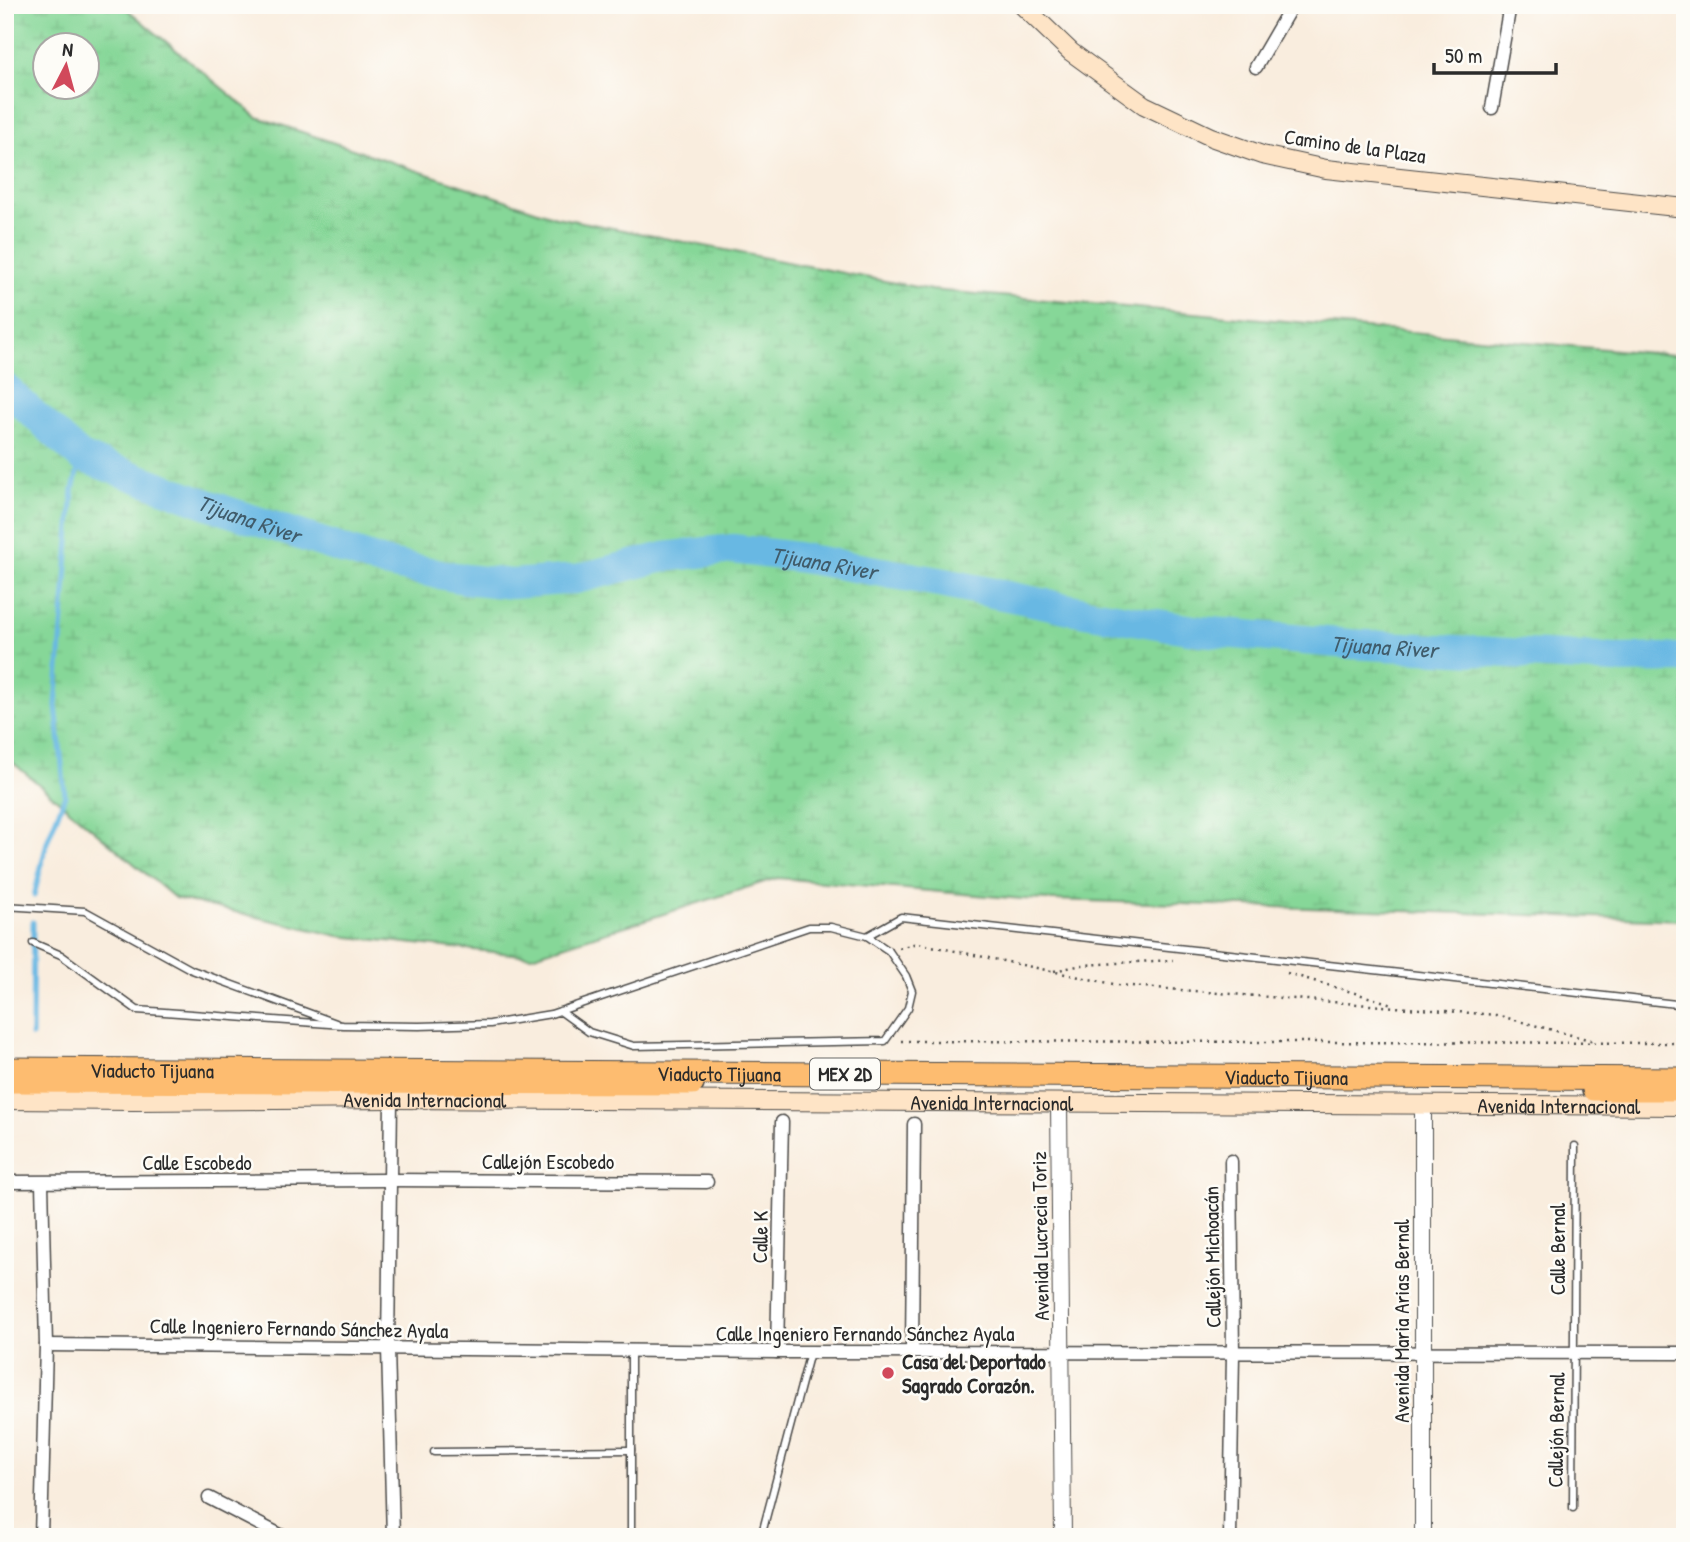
<svg xmlns="http://www.w3.org/2000/svg" width="1690" height="1542" font-family="'Patrick Hand',sans-serif">
  <style>
    .wetland { fill: url(#wetland-marsh); stroke: #588162; stroke-width: 2; fill-rule: evenodd }
    .lines { fill: none; stroke-linecap: round; stroke-linejoin: round }
    .stream { stroke: #68b8e3; stroke-width: 5 }
    .river { stroke: #68b8e3; stroke-width: 30 }
    .service-casing { stroke: #4a4846; stroke-width: 9 }
    .minor-casing { stroke: #4a4846; stroke-width: 15 }
    .tertiary-casing { stroke: #4a4846; stroke-width: 18 }
    .secondary-casing { stroke: #4a4846; stroke-width: 20 }
    .trunk-casing { stroke: #4a4846; stroke-width: 24 }
    .motorway-casing { stroke: #4a4846; stroke-width: 25 }
    .path { stroke: #4a4846; stroke-width: 2.5; stroke-dasharray: 2 5; stroke-linecap: butt }
    .service { stroke: #fff; stroke-width: 6 }
    .minor { stroke: #fff; stroke-width: 12 }
    .tertiary { stroke: #fff; stroke-width: 16 }
    .secondary { stroke: #fee4c6; stroke-width: 18 }
    .trunk { stroke: #fdbc70; stroke-width: 21 }
    .motorway { stroke: #fdbc70; stroke-width: 23 }
    .poi-dot { fill: #d1495b; stroke: #fdfcf7; stroke-width: 2.5 }
    .labels { text-anchor: middle; dominant-baseline: central; stroke-width: 5; stroke-linejoin: round; paint-order: stroke }
    .shield { fill: #fdfcf7; stroke: #6a6a68; stroke-width: 2 }
    .shield-label { font-size: 19px; font-weight: bold; fill: #2b2b2b }
    .street-label { font-size: 21px; fill: #2b2b2b; stroke: #fdfcf7 }
    .poi-label { font-size: 21px; font-weight: bold; fill: #2b2b2b; stroke: #fdfcf7; text-anchor: start }
    .water-label { font-size: 23px; font-style: italic; fill: #405c6b; stroke: #fdfcf7 }
  </style>
  <defs>
    <pattern id="wetland-marsh" width="20" height="14" patternUnits="userSpaceOnUse" patternTransform="scale(1.75)"><rect width="20" height="14" fill="#86d798"/><path d="M1 5h8M5 5V1M11 12h8M15 12V8" fill="none" stroke="#74b983"/></pattern>
  </defs>
  <rect width="100%" height="100%" fill="#fdfcf7"/>
  <filter id="ink" filterUnits="userSpaceOnUse"><feTurbulence type="fractalNoise" baseFrequency=".0143" numOctaves="2"/><feDisplacementMap in="SourceGraphic" scale="14" xChannelSelector="R" yChannelSelector="G"/><feConvolveMatrix kernelMatrix="1 2 1 2 8 2 1 2 1" color-interpolation-filters="sRGB"/></filter>
  <filter id="wash" filterUnits="userSpaceOnUse"><feTurbulence type="fractalNoise" baseFrequency=".00686" numOctaves="4" result="noise"/><feDisplacementMap in="SourceGraphic" scale="28" xChannelSelector="R" yChannelSelector="G"/><feGaussianBlur stdDeviation="1.57" result="paint"/><feColorMatrix in="noise" values="0 0 0 0 0 0 0 0 0 0 0 0 0 0 0 0 0 1.4 0 .05"/><feComposite in="paint" operator="in"/></filter>
  <g filter="url(#wash)">
    <rect width="100%" height="100%" fill="#f9edde"/>
    <path class="wetland" d="M5,5H122L257,117L556,217L931,290L1685,356V920L1023,899L777,878L531,956L339,936L175,898L5,756ZM46,46H88V88H46Z"/>
    <g class="lines">
      <g class="stream">
        <path d="M34,896L47,842L65,795L56,705L73,490L81,457"/>
        <path d="M32,1036L33,922"/>
      </g>
      <path class="river" id="s1" d="M5,388L81,457L227,511L384,563L465,579L512,584L576,579L664,557L733,549L796,557L945,583L1085,612L1200,631L1350,644L1616,659L1685,658"/>
    </g>
  </g>
  <g filter="url(#ink)">
    <g class="lines">
      <g class="service-casing">
        <g id="service">
          <path d="M5,906L85,911L192,970L336,1023"/>
          <path d="M867,936L901,917L1685,1005"/>
          <path d="M33,943L61,955L137,1010L343,1025L419,1026L490,1024L551,1014L809,927H831L867,936L889,951L906,976L912,991L908,1008L885,1041L634,1046L589,1032L560,1011"/>
          <path d="M631,1351V1537"/>
          <path d="M434,1452L631,1450"/>
          <path d="M1573,1508L1575,1146"/>
          <path d="M761,1537L810,1352"/>
        </g>
      </g>
      <g class="minor-casing">
        <g id="minor">
          <path d="M1256,67L1292,5"/>
          <path d="M1492,108L1510,5"/>
          <path d="M391,1099L388,1348L393,1537"/>
          <path d="M5,1182L389,1180L707,1182"/>
          <path d="M46,1345L777,1352L1685,1353"/>
          <path d="M777,1352L782,1122"/>
          <path d="M912,1352L914,1124"/>
          <path d="M209,1498L284,1537"/>
          <path d="M41,1537L46,1345L42,1183"/>
          <path d="M1230,1537L1233,1354L1231,1161"/>
        </g>
      </g>
      <g class="tertiary-casing">
        <g id="tertiary">
          <path d="M1059,1103L1063,1537"/>
          <path d="M1423,1105V1537"/>
        </g>
      </g>
      <g class="secondary-casing">
        <g id="secondary">
          <path d="M1022,5L1071,52L1144,105L1211,137L1262,155L1326,169L1685,208"/>
          <path id="s2" d="M5,1100L134,1101L391,1099L1685,1106"/>
        </g>
      </g>
      <g class="trunk-casing">
        <g id="trunk">
          <path d="M5,1082L693,1084"/>
          <path d="M1593,1090H1685"/>
        </g>
      </g>
      <g class="motorway-casing">
        <g id="motorway">
          <path id="s3" d="M5,1069L1685,1079"/>
        </g>
      </g>
      <g class="path">
        <path d="M899,948L917,943L1118,985L1496,1015L1594,1041"/>
        <path d="M1054,971L1082,965L1173,960"/>
        <path d="M1287,973L1392,1004"/>
        <path d="M901,1041L1685,1043"/>
      </g>
      <use href="#service" class="service"/>
      <use href="#minor" class="minor"/>
      <use href="#tertiary" class="tertiary"/>
      <use href="#secondary" class="secondary"/>
      <use href="#trunk" class="trunk"/>
      <use href="#motorway" class="motorway"/>
    </g>
  </g>
  <circle class="poi-dot" cx="888" cy="1373" r="7"/>
  <g class="labels">
    <rect class="shield" x="810" y="1058.5" width="70" height="31" rx="5"/>
    <g class="shield-label">
      <text x="845" y="1074">MEX 2D</text>
    </g>
    <g class="street-label">
      <text transform="translate(1355 146) rotate(8)">Camino de la Plaza</text>
      <text stroke="none"><textPath href="#s3" startOffset="147">Viaducto Tijuana</textPath></text>
      <text stroke="none"><textPath href="#s3" startOffset="714">Viaducto Tijuana</textPath></text>
      <text stroke="none"><textPath href="#s3" startOffset="1281">Viaducto Tijuana</textPath></text>
      <text stroke="none"><textPath href="#s2" startOffset="420">Avenida Internacional</textPath></text>
      <text stroke="none"><textPath href="#s2" startOffset="987">Avenida Internacional</textPath></text>
      <text stroke="none"><textPath href="#s2" startOffset="1554">Avenida Internacional</textPath></text>
      <text x="548" y="1161">Callejón Escobedo</text>
      <text x="197" y="1162">Calle Escobedo</text>
      <text transform="translate(1040 1236) rotate(-91)">Avenida Lucrecia Toriz</text>
      <text transform="translate(760 1237) rotate(-89)">Calle K</text>
      <text transform="translate(1557 1249) rotate(-90)">Calle Bernal</text>
      <text transform="translate(1212 1257) rotate(-91)">Callejón Michoacán</text>
      <text transform="translate(1401 1321) rotate(-90)">Avenida Maria Arias Bernal</text>
      <text transform="translate(299 1328) rotate(1)">Calle Ingeniero Fernando Sánchez Ayala</text>
      <text x="865" y="1333">Calle Ingeniero Fernando Sánchez Ayala</text>
      <text transform="translate(1556 1430) rotate(-89)">Callejón Bernal</text>
    </g>
    <g class="poi-label">
      <text x="902" y="1361">Casa del Deportado<tspan x="902" dy="24">Sagrado Corazón.</tspan></text>
    </g>
    <g class="water-label">
      <text stroke="none"><textPath href="#s1" startOffset="282">Tijuana River</textPath></text>
      <text stroke="none"><textPath href="#s1" startOffset="870">Tijuana River</textPath></text>
      <text stroke="none"><textPath href="#s1" startOffset="1437">Tijuana River</textPath></text>
    </g>
  </g>
  <rect width="1690" height="1542" fill="none" stroke="#fdfcf7" stroke-width="28"/>
  <g transform="translate(66 66) rotate(6)"><circle r="33" fill="#fdfcf7" stroke="#a9a8a5" stroke-width="2"/>
  <path d="M0-5L12 26L0 18L-12 26Z" fill="#d1495b"/>
  <text y="-10" font-size="19" font-weight="bold" text-anchor="middle" fill="#2b2b2b">N</text>
  </g>
  <path d="M1434 63v10h122v-10" fill="none" stroke="#2b2b2b" stroke-width="3.5"/>
  <text x="1445" y="63" font-size="21" fill="#2b2b2b" stroke="#fdfcf7" stroke-width="5" paint-order="stroke">50 m</text>
</svg>
